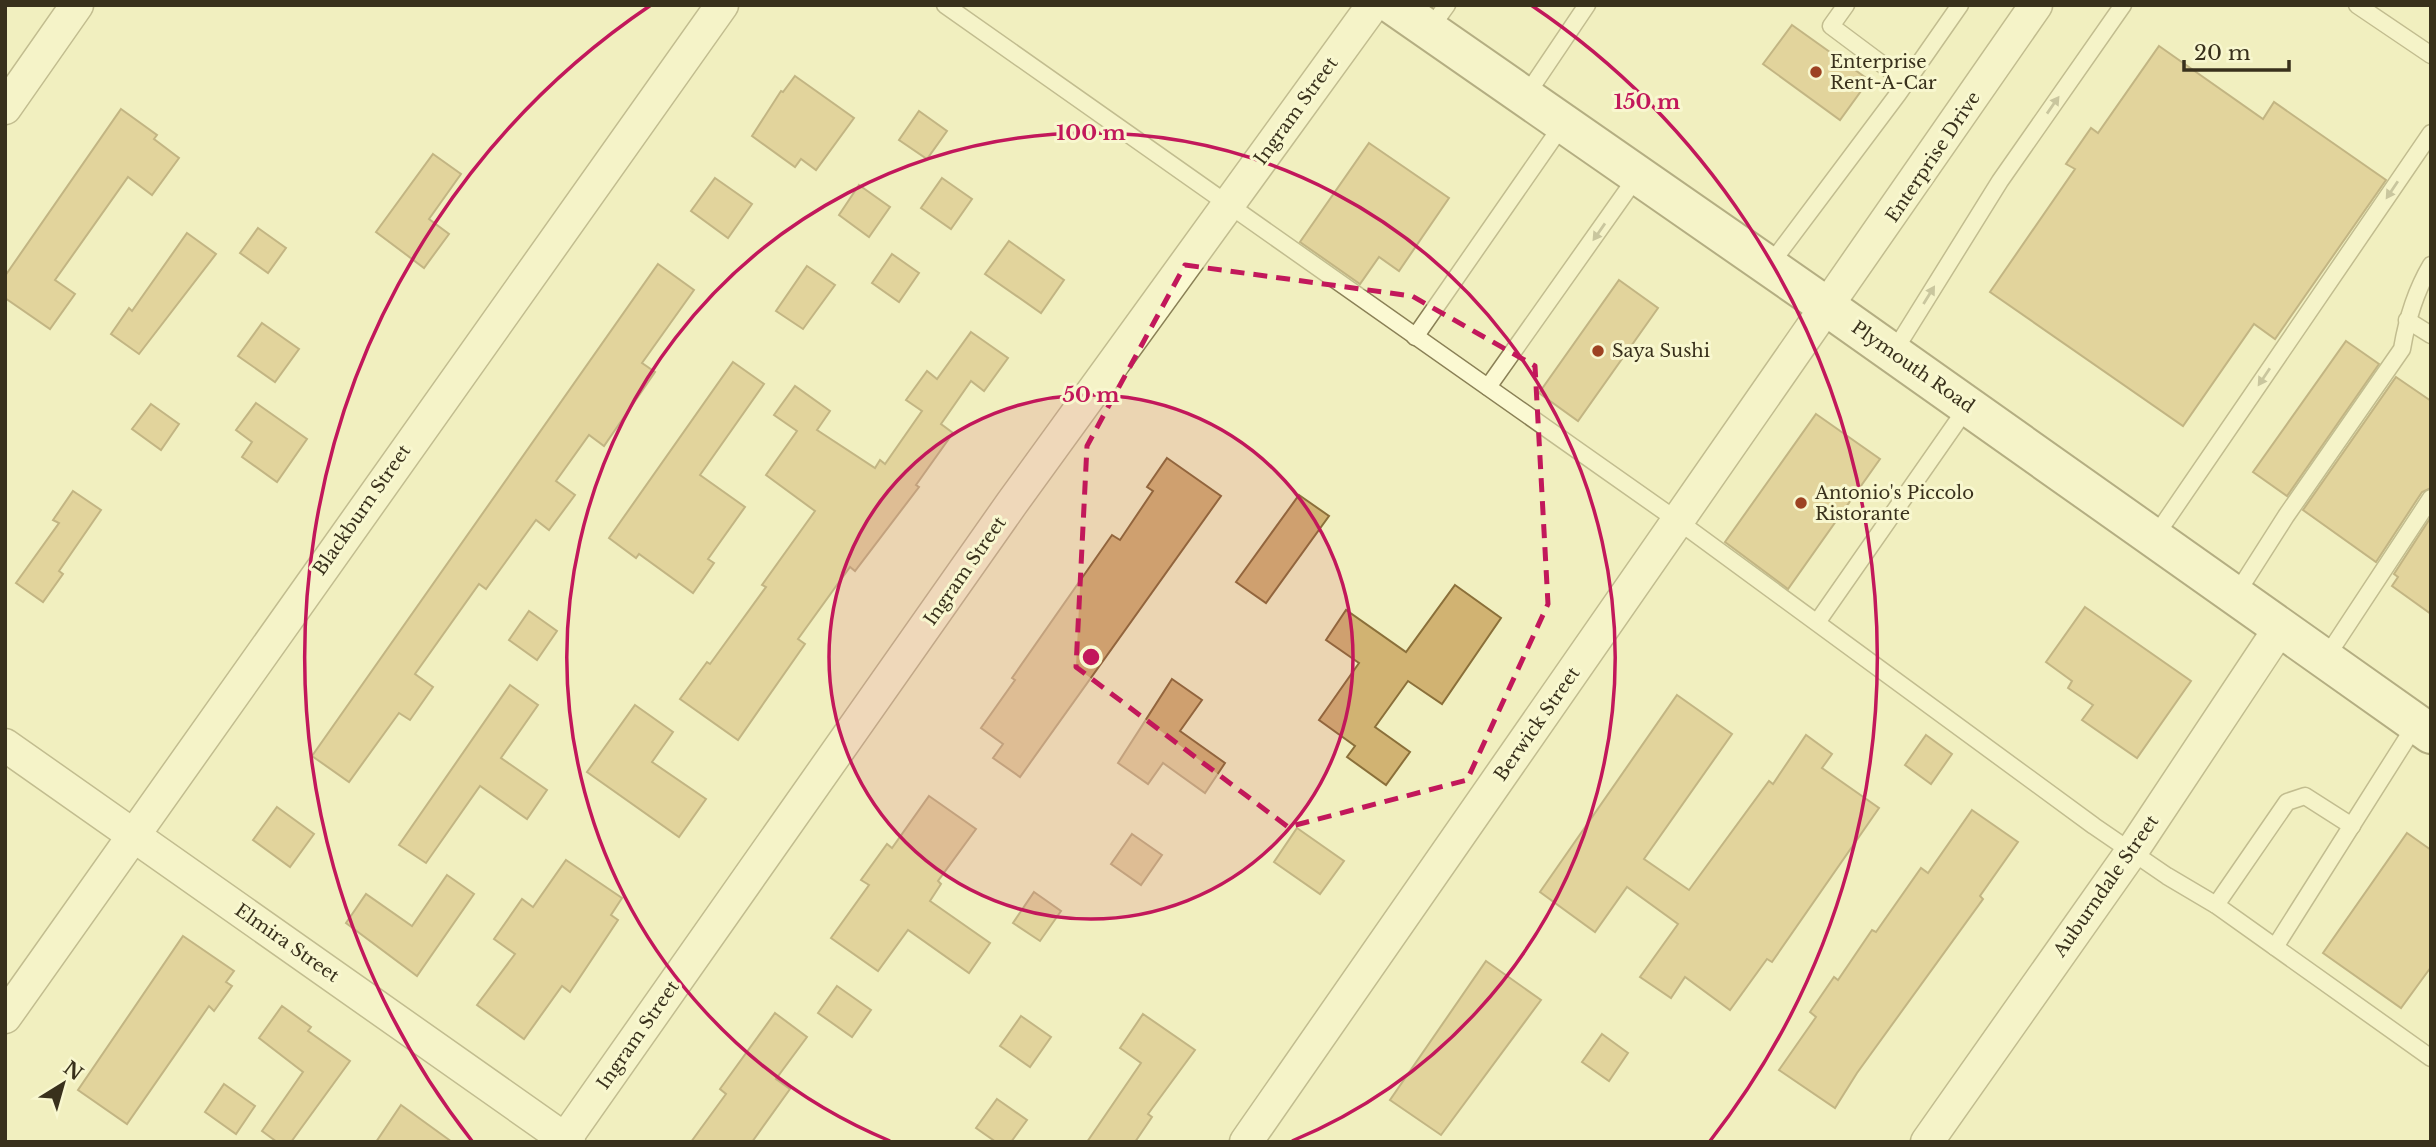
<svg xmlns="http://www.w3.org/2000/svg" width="2436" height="1147" font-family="'Libre Baskerville',serif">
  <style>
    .building { fill: #d1b372; stroke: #8b703a; stroke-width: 2 }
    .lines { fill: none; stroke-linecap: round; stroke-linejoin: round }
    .service-casing { stroke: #8a8056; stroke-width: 19 }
    .minor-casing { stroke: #8a8056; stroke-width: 35 }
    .secondary-casing { stroke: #6c6039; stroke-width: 42 }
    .service { stroke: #fbf9d2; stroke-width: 16 }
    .minor { stroke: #fbf9d2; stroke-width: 32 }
    .secondary { stroke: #fbf9d2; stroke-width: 38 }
    .oneway { fill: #9a9577 }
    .marked { fill: none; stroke: #c2185b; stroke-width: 5; stroke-dasharray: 14 9; stroke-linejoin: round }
    .ring { fill: none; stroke: #c2185b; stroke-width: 3.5 }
    .poi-dot { fill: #9d4222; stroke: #f8f7cf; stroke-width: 2.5 }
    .labels { text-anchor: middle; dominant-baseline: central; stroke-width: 6; stroke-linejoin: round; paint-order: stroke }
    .poi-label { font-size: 18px; fill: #39311c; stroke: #f8f7cf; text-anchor: start }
    .street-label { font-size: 18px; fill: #39311c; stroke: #f8f7cf }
    .centre { fill: #c2185b; stroke: #f8f7cf; stroke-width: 3.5 }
    .ring-label { font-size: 21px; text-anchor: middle; font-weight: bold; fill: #c2185b; stroke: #f8f7cf; stroke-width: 6; stroke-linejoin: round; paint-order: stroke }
  </style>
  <rect width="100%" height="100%" fill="#f1efbf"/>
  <g class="building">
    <path d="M1792,25L1869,80L1840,120L1763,64Z"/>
    <path d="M2159,46L2263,119L2274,102L2386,180L2275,339L2254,324L2183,426L1990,292L2075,169L2066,164L2091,128L2098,133Z"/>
    <path d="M795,76L854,118L816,170L801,159L795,167L752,136L781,91L783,92Z"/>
    <path d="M121,109L157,135L154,139L179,158L152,195L128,177L55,280L75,294L50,329L5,298V276Z"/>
    <path d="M919,111L947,131L927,159L899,140Z"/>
    <path d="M1369,143L1449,198L1399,271L1379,257L1360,284L1300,242Z"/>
    <path d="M433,154L461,174L429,219L449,234L424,268L376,232Z"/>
    <path d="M715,178L752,204L728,238L691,211Z"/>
    <path d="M942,178L972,199L951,229L921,208Z"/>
    <path d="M859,185L890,207L869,237L839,215Z"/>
    <path d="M258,228L286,248L268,273L240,253Z"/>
    <path d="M187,233L216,254L139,354L111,334L129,308L132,311Z"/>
    <path d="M1009,241L1064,280L1041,313L985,274Z"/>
    <path d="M892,254L919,273L899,302L872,283Z"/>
    <path d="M658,264L694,290L642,363L655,372L604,446L589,435L556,481L575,495L549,530L536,520L486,589L479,584L415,674L433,687L410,720L399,713L349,782L312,756Z"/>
    <path d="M807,266L835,285L803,329L776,311Z"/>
    <path d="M1619,280L1658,308L1578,421L1539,393Z"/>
    <path d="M262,323L299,349L275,382L238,356Z"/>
    <path d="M971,332L1008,358L984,391L971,381L941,424L953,433L916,485L919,487L855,571L850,567L798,639L805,644L738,740L680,699L707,662L710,664L766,587L762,585L815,511L766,475L797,431L774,415L795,386L830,411L817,430L875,468L880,460L885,464L922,411L906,400L927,371L937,379Z"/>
    <path d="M2346,341L2379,364L2287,496L2253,472Z"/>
    <path d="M733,362L764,384L700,475L745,507L708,559L714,563L693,593L639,554L636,558L609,538Z"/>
    <path d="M2396,377L2431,401V488L2422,492L2376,562L2303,510Z"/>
    <path d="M256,403L307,439L277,482L242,457L252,442L236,430Z"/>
    <path d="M151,404L179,424L161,450L132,429Z"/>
    <path d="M1816,414L1880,459L1788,589L1725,542Z"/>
    <path d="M1167,458L1221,496L1020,777L993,758L1003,744L981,728L1015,680L1012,678L1112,535L1120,540L1153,491L1147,487Z"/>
    <path d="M73,491L101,510L59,571L63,574L43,602L16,583L59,523L53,520Z"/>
    <path d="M1299,495L1329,516L1266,603L1236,582Z"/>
    <path d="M2431,517V614L2392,586L2398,577L2394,574Z"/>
    <path d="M1455,585L1501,618L1442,704L1408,681L1375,727L1410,752L1386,785L1347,757L1355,746L1319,720L1359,663L1326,640L1346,610L1406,652Z"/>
    <path d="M2085,607L2191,681L2137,758L2082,720L2093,705L2068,688L2072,681L2046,662Z"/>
    <path d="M529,611L557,631L537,660L509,640Z"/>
    <path d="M1172,679L1202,700L1180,731L1225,763L1205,793L1163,763L1148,784L1118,763Z"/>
    <path d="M510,685L538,705L501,758L547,790L527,819L480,786L426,863L399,845Z"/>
    <path d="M1677,695L1732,734L1644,859L1689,890L1769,781L1773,784L1806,735L1832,754L1822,768L1879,808L1772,962L1767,959L1730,1010L1685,977L1671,998L1640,977L1678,924L1627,887L1595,932L1540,892Z"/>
    <path d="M635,705L673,732L652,762L706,799L679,837L587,772Z"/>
    <path d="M1926,735L1952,754L1931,784L1905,765Z"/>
    <path d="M929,796L976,829L938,881L941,884L930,901L990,943L969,973L908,930L878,971L831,938L869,885L861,880L887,844L892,848Z"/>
    <path d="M277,807L314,834L290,867L253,840Z"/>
    <path d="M1972,810L2018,842L1980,896L1983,899L1857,1073L1835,1108L1779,1070L1816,1017L1810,1012L1834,977L1838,980L1872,930L1876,932L1921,868L1928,873Z"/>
    <path d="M1297,828L1344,861L1320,894L1274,862Z"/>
    <path d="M2407,833L2431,850V967L2401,1008L2323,953Z"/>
    <path d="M1132,834L1162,855L1141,885L1111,864Z"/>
    <path d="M566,860L622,898L611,915L618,920L570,992L562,986L524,1039L477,1005L515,954L494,939L522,899L533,907Z"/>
    <path d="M447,875L474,894L417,976L346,923L366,894L412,926Z"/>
    <path d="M1034,892L1061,911L1040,941L1013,923Z"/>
    <path d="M183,936L234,971L226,982L232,986L214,1011L209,1006L127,1124L78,1090Z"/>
    <path d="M1486,961L1541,1000L1441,1135L1390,1100Z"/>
    <path d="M837,986L871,1010L852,1037L818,1013Z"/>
    <path d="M282,1006L311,1027L308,1031L350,1061L291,1142H277L262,1131L303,1072L259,1038Z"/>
    <path d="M775,1013L807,1037L776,1079L790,1089L752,1142H691L726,1094L720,1089Z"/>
    <path d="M1143,1014L1195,1050L1148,1114L1152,1117L1135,1142H1087L1141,1063L1120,1048Z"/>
    <path d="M1021,1016L1051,1037L1030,1067L1000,1046Z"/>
    <path d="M1602,1034L1628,1053L1609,1081L1582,1062Z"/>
    <path d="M224,1084L255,1106L236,1134L205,1112Z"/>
    <path d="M997,1099L1027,1120L1011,1142H996L976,1128Z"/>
    <path d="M401,1105L452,1142H376Z"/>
  </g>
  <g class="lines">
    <g class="service-casing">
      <g id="service">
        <path d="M945,5L1678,521L2094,826L2167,876L2216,905L2431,1058"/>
        <path d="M1846,5L1831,26L1906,82"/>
        <path d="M2357,5L2431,55"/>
        <path d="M1429,30L1447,5"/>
        <path d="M1525,97L1587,5"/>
        <path d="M1769,266L1898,94L1960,5"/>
        <path d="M2407,320L2431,335"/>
        <path d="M1415,337L1563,124"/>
        <path d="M1893,353L2000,181L2123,5"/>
        <path d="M1488,387L1638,175"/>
        <path d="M2154,538L2431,133"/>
        <path d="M2235,596L2286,516L2402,349C2407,319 2415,292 2431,265"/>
        <path d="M1818,621L1968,406"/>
        <path d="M2325,659L2431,498"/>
        <path d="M2216,905L2287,802L2305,796L2352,826"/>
        <path d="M2275,947L2416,724"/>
      </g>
    </g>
    <g class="minor-casing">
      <g id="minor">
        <path d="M5,108L77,5"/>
        <path d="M5,745L569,1142"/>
        <path d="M5,1017L722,5"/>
        <path d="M563,1142L1012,503L1373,5"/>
        <path d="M1246,1142L2036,5"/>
        <path d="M1927,1142L2132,851L2280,628"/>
      </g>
    </g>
    <g class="secondary-casing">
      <path id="secondary" d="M1393,5L1829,308L2431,734"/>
    </g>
    <use href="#service" class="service"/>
    <use href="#minor" class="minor"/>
    <use href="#secondary" class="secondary"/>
  </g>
  <defs><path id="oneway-solid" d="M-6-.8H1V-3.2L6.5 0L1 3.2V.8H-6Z" transform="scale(1.75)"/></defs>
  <g class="oneway">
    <use href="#oneway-solid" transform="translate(2053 105) rotate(-55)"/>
    <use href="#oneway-solid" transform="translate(2392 190) rotate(124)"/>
    <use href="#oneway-solid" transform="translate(1599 232) rotate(125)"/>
    <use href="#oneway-solid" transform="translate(1929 295) rotate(-58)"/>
    <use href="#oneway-solid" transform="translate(2264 377) rotate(124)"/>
  </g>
  <path d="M0 0H2436V1147H0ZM1185,265L1412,296L1535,366L1548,604L1467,780L1288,827L1076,667L1087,446Z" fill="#f1efbf" fill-opacity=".55" fill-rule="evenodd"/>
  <path class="marked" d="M1185,265L1412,296L1535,366L1548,604L1467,780L1288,827L1076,667L1087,446Z"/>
  <circle cx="1091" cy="657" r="262" fill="#c2185b" fill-opacity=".12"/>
  <g class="ring">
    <circle cx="1091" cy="657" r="262"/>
    <path d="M890 1141A524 524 0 1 1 1292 1141"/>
    <path d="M472 1141A786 786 0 0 1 651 5M1531 5A786 786 0 0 1 1710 1141"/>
  </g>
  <g class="poi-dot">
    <circle cx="1816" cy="72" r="7"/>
    <circle cx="1598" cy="351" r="7"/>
    <circle cx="1801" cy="503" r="7"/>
  </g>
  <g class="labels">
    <g class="poi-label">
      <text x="1830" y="62">Enterprise<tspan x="1830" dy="21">Rent-A-Car</tspan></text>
      <text x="1612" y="351">Saya Sushi</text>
      <text x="1815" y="493">Antonio's Piccolo<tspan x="1815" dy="21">Ristorante</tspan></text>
    </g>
    <g class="street-label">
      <text transform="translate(1296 111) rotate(-54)">Ingram Street</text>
      <text transform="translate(1933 157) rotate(-56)">Enterprise Drive</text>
      <text transform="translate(1913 367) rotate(35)">Plymouth Road</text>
      <text transform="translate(362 510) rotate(-55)">Blackburn Street</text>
      <text transform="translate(965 571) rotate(-55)">Ingram Street</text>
      <text transform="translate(1537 724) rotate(-55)">Berwick Street</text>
      <text transform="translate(2106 886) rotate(-55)">Auburndale Street</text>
      <text transform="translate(287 943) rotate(35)">Elmira Street</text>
      <text transform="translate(638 1035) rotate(-55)">Ingram Street</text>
    </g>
  </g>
  <circle cx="1091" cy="657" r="10" class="centre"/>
  <g class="ring-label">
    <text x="1647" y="109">150 m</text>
    <text x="1091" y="140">100 m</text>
    <text x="1091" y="402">50 m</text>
  </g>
  <rect width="2436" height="1147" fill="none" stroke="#39311c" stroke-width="14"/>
  <g transform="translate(63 1084) rotate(37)" stroke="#f8f7cf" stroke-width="5" paint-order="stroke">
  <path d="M0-5L12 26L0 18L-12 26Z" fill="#39311c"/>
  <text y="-10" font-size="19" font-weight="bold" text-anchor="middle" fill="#39311c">N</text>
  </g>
  <path d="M2184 60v10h105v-10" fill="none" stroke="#39311c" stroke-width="3.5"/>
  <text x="2194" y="60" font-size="21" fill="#39311c" stroke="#f8f7cf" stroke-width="5" paint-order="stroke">20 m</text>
</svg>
